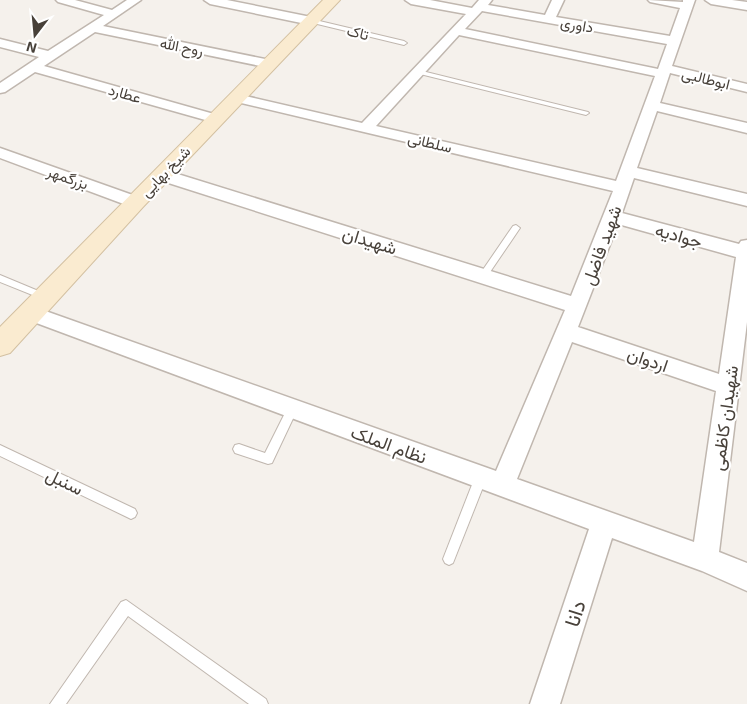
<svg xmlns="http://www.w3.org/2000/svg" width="747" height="704" font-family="'Exo 2',Vazirmatn,sans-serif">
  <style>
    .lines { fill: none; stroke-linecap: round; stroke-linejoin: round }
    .service-casing { stroke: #c0b7af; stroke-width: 2 }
    .minor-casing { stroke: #c0b7af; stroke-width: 3 }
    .secondary-casing { stroke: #d3c0a1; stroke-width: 2 }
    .service { fill: #fff; fill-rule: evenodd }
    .minor { fill: #fff; fill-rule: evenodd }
    .secondary { fill: #faebd0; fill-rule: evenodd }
    .labels { text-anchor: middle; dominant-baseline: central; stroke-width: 4.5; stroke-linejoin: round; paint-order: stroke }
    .far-street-label { font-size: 15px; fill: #48413a; stroke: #fff }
    .street-label { font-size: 18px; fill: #48413a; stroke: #fff }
    .near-street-label { font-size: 21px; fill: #48413a; stroke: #fff }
  </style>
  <rect width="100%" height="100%" fill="#f5f1ec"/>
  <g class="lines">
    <g class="service-casing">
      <g id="service">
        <path d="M311,19L404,41L407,43L404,45L309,22V20Z"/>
        <path d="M418,70L588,112L589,113L586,115L416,73V71Z"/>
        <path d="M516,225L520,228L486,278H480L478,276L480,274L513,226Z"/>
        <path d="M0,275L48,295L50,297L45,300L0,282Z"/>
        <path d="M293,403L297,405L298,408L272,463L268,464L235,453L233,449L235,445L239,444L265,453L289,405Z"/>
        <path d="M0,445L135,509L137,513L135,517L131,519L127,517L0,456Z"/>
        <path d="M481,472L485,473L487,477L453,563L449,565L445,563L443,559L475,477L477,473Z"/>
        <path d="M126,600L266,699L268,704H249L128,616L66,704H50L121,602Z"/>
      </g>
    </g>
    <g class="minor-casing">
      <g id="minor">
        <path d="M56,0H75L112,10L127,0H141L103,26L270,60L277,64L270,68L95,32L44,66L221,116L223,119L221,122L216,123L35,72L5,92L0,93V83L39,57L0,47V39L48,51L104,15L58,2Z"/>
        <path d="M204,0H227L311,17L317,21L311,25L210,4Z"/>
        <path d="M405,0H430L472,8L479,0H492L488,5L545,15L552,0H564L556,17L670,36L680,8L650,2L648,0L683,2V0H695L672,66L747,84V92L670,73L660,103L747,123V133L657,111L637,168L747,194V206L634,178L622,213L739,244L741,241L747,240V322L719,552L747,563V591L702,571L612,538L560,704H530L589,529L23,318L20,313L23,308L30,305L37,308L496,471L565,310L156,179L154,175L156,171L162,170L168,171L571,296L613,191L237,102L232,101L230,98L232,95L237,94L362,123L466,14L411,4ZM482,11L667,44L658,69L465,29ZM459,35L655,76L616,181L376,126ZM618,224L736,257L719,374L578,327ZM572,342L716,391L694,542L517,479Z"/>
        <path d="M705,0H732L747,2V10L711,4Z"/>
        <path d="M0,148L141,198L144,202L141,206L135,208L129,206L0,158Z"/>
      </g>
    </g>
    <g class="secondary-casing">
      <path id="secondary" d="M323,0H340L143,207L10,353L0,356V327Z"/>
    </g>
    <use href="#service" class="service"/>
    <use href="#minor" class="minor"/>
    <use href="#secondary" class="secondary"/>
  </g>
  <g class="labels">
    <g class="far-street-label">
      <text transform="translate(577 24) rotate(10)">داوری</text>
      <text transform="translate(358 32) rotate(13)">تاک</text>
      <text transform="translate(182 46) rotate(11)">روح الله</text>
      <text transform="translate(706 78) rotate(14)">ابوطالبی</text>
      <text transform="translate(125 93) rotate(16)">عطارد</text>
      <text transform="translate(430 142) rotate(13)">سلطانی</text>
      <text transform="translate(165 171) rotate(-46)">شیخ بهایی</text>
      <text transform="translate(68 177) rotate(20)">بزرگمهر</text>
    </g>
    <g class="street-label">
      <text transform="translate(679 235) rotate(16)">جوادیه</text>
      <text transform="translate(370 240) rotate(17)">شهیدان</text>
      <text transform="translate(601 245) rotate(-70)">شهید فاضل</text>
      <text transform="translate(648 359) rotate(19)">اردوان</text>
      <text transform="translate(724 418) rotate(-82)">شهیدان کاظمی</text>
      <text transform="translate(389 444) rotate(20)">نظام الملک</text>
      <text transform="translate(65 481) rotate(26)">سنبل</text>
    </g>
    <g class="near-street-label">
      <text transform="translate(574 613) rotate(-72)">دانا</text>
    </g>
  </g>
  <g transform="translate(35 35) rotate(196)" stroke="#ffffff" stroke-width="4" paint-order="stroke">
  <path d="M0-4L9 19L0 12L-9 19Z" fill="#48413a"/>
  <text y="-8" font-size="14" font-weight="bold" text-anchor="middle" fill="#48413a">N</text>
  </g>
</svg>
